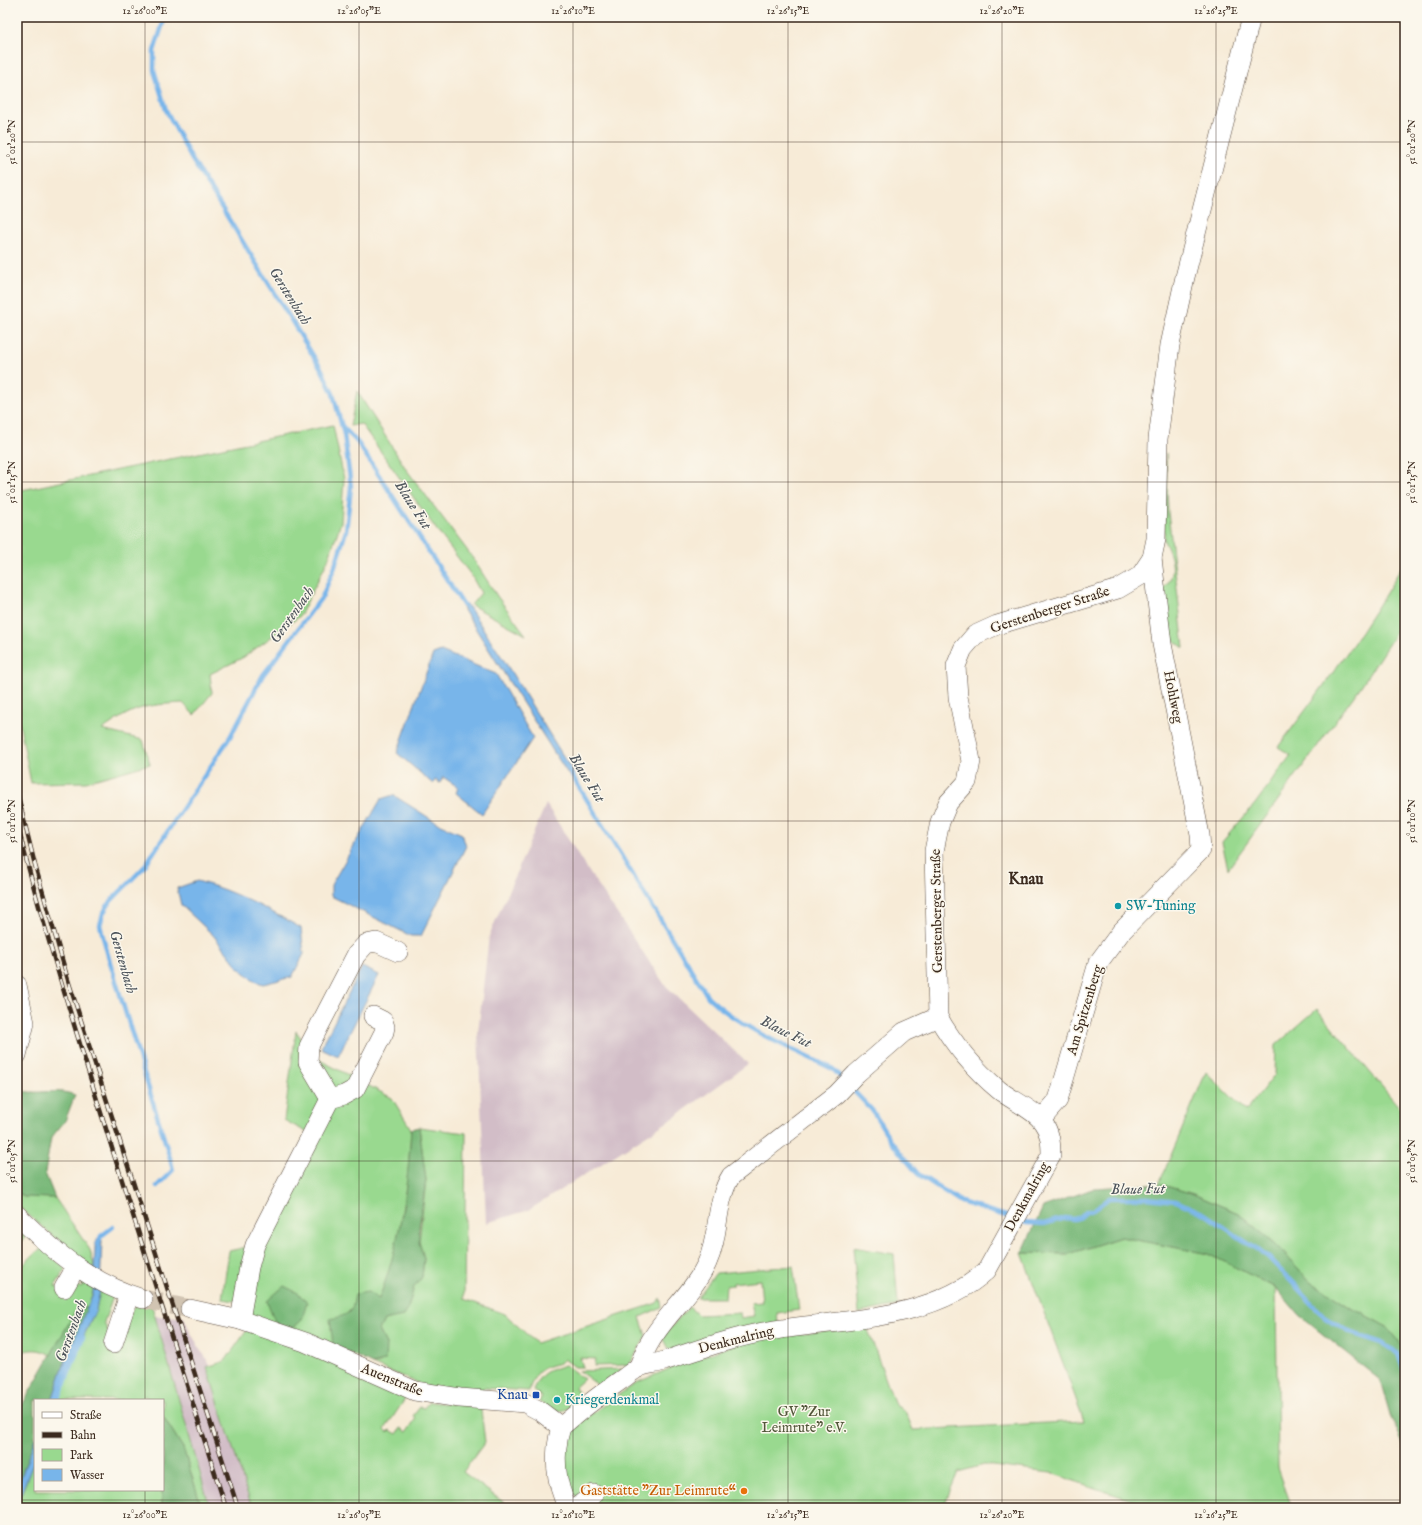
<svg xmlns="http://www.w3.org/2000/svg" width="1422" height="1525" font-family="'IM FELL English',serif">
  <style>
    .industrial { fill: #d2bdc7 }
    .green { fill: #99d98f; stroke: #6a8256 }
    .forest { fill: #7ab97a; stroke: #5a724c }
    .water { fill: #78b5ea; stroke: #5a7084 }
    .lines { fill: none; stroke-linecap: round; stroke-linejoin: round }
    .stream { stroke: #78b5ea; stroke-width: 4.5 }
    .minor-tunnel { stroke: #d1c4b2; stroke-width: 19; stroke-dasharray: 19 10; stroke-linecap: butt }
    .minor-casing { stroke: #57473a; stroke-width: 20 }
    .minor { stroke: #fff; stroke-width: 19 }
    .rail-casing { stroke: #3b2a1e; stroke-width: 4.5 }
    .rail { stroke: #fbf7ec; stroke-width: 3; stroke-dasharray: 9; stroke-linecap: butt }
    .ticks { fill: none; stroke: #3b2a1e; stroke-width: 1; stroke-opacity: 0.45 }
    .culture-dot { fill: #0f9aa8; stroke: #fbf7ec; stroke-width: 1.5 }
    .transit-dot { fill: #1a4fb4; stroke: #fbf7ec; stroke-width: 1.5 }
    .food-dot { fill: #e8710a; stroke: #fbf7ec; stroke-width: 1.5 }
    .labels { text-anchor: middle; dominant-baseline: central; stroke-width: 3; stroke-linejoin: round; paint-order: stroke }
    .street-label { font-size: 14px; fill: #3b2a1e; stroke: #fbf7ec }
    .culture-label { font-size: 14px; fill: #0d838f; stroke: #fbf7ec; text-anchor: start }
    .transit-label { font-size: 14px; fill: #164399; stroke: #fbf7ec; text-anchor: end }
    .park-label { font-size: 14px; fill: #52563a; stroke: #fbf7ec }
    .food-label { font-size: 14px; fill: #c56008; stroke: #fbf7ec; text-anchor: end }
    .water-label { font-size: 15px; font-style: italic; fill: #4d545b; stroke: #fbf7ec }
    .quarter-label { font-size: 16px; font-weight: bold; fill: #3b2a1e; stroke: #fbf7ec }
    .neatline { fill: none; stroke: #3b2a1e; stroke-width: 1.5 }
    .ticks-label { font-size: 10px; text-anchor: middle; fill: #3b2a1e }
  </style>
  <rect width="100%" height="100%" fill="#fbf7ec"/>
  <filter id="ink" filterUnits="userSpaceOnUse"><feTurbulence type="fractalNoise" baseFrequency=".025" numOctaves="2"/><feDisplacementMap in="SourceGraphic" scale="8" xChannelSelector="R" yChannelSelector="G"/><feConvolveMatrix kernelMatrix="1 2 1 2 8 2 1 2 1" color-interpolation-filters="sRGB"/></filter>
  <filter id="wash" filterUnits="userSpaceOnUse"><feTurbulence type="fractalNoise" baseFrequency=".012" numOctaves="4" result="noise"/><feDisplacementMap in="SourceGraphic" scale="16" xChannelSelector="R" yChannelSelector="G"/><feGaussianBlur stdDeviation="0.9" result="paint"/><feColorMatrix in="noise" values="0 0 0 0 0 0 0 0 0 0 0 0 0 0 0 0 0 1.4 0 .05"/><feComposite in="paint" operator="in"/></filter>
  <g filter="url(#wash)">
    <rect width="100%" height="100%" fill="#f7ebd7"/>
    <g class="industrial">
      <path d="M546,804L591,875L665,985L748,1064L675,1117L529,1210L486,1223L478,1032L489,936Z"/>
      <path d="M155,1316L184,1317L190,1332L213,1370L255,1508H210Z"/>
    </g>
    <g class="green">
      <path d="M357,391L406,469L470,554L497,596L526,635L471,605L481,593L471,575L436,529L361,424L350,426Z"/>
      <path d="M333,425L344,479L341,522L328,560L300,616L244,657L210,674L212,693L194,715L183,703C144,705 134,707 102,730L143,740L150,764L86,782L31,783L17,711V491Z"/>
      <path d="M1166,453L1168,512L1184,648L1165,634L1162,589C1179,577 1172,556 1164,541Z"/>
      <path d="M1405,561V615L1401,625L1359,689L1228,869L1222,842L1255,804L1291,755L1278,747C1323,687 1368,627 1405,561Z"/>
      <path d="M1317,1009L1405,1114V1350L1389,1328L1348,1306L1310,1281L1275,1244L1238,1213L1193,1194L1159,1184L1206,1072L1246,1111L1275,1074L1276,1045Z"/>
      <path d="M296,1031L314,1057L392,1098L411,1129L408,1173L399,1230L390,1269L379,1299L355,1294L353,1307L345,1316L333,1345L253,1317L247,1303L222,1299L229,1251L251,1246L319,1139L284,1120Z"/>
      <path d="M419,1127L466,1133L464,1299L505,1314L536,1343L657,1303L660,1298L662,1307L640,1317L646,1336L631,1362L628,1365L594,1366L595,1359L580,1358L583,1367H575L564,1359C561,1363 557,1364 552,1365C538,1369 533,1377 529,1391L484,1388L478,1392L430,1388L372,1364L380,1363L386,1344L379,1330L384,1320L408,1308L414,1287L422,1277L424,1258L419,1242L426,1180Z"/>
      <path d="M17,1192L24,1197L55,1198L90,1250L95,1270L86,1265L17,1205Z"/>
      <path d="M17,1224L22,1228L25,1238L17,1247Z"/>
      <path d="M1121,1237L1209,1254L1276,1288L1278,1468L1292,1508H1154L1051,1473L984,1465L958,1472L945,1503L947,1508H588L570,1491L564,1473V1460L567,1443L575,1429L586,1418L608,1402L636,1383L678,1365L747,1340L867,1327L895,1405L905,1411L913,1430L1084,1421L1022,1253L1069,1254Z"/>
      <path d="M853,1247L894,1254L898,1305L859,1313Z"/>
      <path d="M43,1248L66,1269L55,1286L70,1294L75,1284L81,1288L83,1284L77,1280L79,1276L94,1288L88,1307H78L51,1355C39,1348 31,1349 17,1353V1271C24,1265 36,1250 43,1248Z"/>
      <path d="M793,1266L799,1310L777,1313L778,1323L670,1353L662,1337L689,1307L698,1315L740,1313L741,1318L754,1316L751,1303L762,1302L760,1280L733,1283V1285L726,1286L725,1298H697L716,1273Z"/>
      <path d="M100,1291L113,1297L104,1322L113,1343L134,1307L141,1304L152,1306L210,1508H202L183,1448L163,1416V1400H150L145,1396L139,1400H57L73,1359L96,1310Z"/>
      <path d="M247,1330L292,1344L407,1396L385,1429L388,1432L390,1430L397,1434L401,1428L407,1432L416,1418L413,1416L420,1407L424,1408L429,1402L483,1407L481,1410L485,1442L463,1472L511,1508H252L207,1367L225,1361Z"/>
      <path d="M565,1365L584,1379L575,1387L582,1399C562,1414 561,1414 539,1402L542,1396L533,1391C540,1372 547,1371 565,1365Z"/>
      <path d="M623,1369L599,1386L579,1371Z"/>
      <path d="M35,1459V1490H160L162,1492V1508H17V1504Z"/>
    </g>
    <g class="forest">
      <path d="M17,1090C37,1096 55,1087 75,1095L65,1121L51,1138L45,1173L55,1198L24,1197L17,1192Z"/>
      <path d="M419,1127L426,1180L419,1228V1242L424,1258L422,1277L414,1287L408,1308L403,1316L384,1320L379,1330L386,1344L385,1361L372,1364L333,1345L330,1319C349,1315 353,1313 355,1294L368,1292L379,1299C400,1244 408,1187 411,1129Z"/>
      <path d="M1159,1184L1193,1194L1238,1213L1275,1244L1310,1281L1348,1306L1389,1328L1405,1350V1448L1391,1418L1380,1380L1300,1316L1276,1288L1209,1254L1121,1237L1069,1254L1022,1253L1043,1207L1095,1188Z"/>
      <path d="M284,1286L298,1293L307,1302L302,1320L292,1329L276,1324L267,1301Z"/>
      <path d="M78,1307H88L63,1367L52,1400H35V1438L17,1488V1426L21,1407Z"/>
      <path d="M163,1416L183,1448L202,1508H162V1492L160,1490H163Z"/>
    </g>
    <g class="water">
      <path d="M460,601L469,607L505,662L573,772V778L570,777L555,754L465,612Z"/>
      <path d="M441,651L496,674L533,738L482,814L456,793L458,787L443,777L440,783L435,780L433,784L397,753L433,654Z"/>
      <path d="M393,795L439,824L462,834L466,846L421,936H411L331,896V885L381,799Z"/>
      <path d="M197,881C235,891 267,909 301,928L304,954L292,977L263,984L255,981L239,968L213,935L181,905L177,888Z"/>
      <path d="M362,967L379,975L338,1056L321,1048Z"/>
      <path d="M98,1238L102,1240L100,1291L96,1310L73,1359L57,1400H52L63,1367L93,1293L95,1246Z"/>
      <path d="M35,1438V1459L17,1504V1488Z"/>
    </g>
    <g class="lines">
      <g class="stream">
        <path d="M342,426L358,443L464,606"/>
        <path d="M571,774L708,997C743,1030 790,1048 833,1069L844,1081"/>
        <path d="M849,1086L872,1110L893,1144L918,1174L961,1202L1012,1218"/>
        <path d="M157,1186L173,1170L170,1158L107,952L100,925L103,914L109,903L144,867L230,737L263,675L322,597L334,569L346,531L351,487L344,434L333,394L322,370L191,158L166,110L154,70V51L165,17"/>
        <path d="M1019,1220L1026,1223L1044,1224L1065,1218L1074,1219L1081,1217L1086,1212L1093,1210L1109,1198H1147L1176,1201L1205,1214L1268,1257L1324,1316L1351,1333L1382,1343L1398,1354L1405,1374"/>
        <path d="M98,1244L101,1236L113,1227"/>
        <path d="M58,1400L83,1337"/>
      </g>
    </g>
  </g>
  <g filter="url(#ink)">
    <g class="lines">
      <path class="minor-tunnel" d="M143,1299L190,1309"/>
      <g class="minor-casing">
        <g id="minor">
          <path d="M17,985L25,1023L17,1055"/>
          <path d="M330,1099L308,1062L309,1046L356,955L366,944L376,942L398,952"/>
          <path d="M1041,1120L1058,1100L1098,963L1121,932L1201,850L1200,835L1162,644L1152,558"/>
          <path d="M17,1215C54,1252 92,1284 143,1299"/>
          <path d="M64,1288L76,1267"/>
          <path d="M190,1309L240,1320L305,1342L415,1391L460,1398L525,1403L540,1411L561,1427"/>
          <path d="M240,1320L249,1267L255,1245L330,1099L344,1095L355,1089L384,1032L385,1027L383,1021L373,1016"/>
          <path d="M113,1344L129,1295"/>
          <path d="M638,1368C642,1359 645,1350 650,1342C666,1314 693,1293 707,1263C720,1235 715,1201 731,1176L837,1094L856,1074L904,1032L938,1017"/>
          <path d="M561,1427C580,1410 600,1395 621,1380C626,1377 632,1371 638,1368C645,1364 656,1364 664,1361C700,1349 737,1336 775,1330C844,1319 934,1320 987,1270L1051,1155C1051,1142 1050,1132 1042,1121C1034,1110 1010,1099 999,1090C974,1069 954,1045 938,1017L934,851L940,822L948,803L967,782L971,761L958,697L956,666L963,649L975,635L997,625L1118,589L1140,576L1152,558L1156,539L1158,439L1170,345L1185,277L1251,17"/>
          <path d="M561,1427C553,1454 555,1483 568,1508"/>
          <path d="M577,1508L594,1494"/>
        </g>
      </g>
      <use href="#minor" class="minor"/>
      <g class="rail-casing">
        <g id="rail">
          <path d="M17,792L35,865L68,980L238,1508"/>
          <path d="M17,823C41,921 72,1017 101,1113C142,1245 184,1377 226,1508"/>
        </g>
      </g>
      <use href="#rail" class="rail"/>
    </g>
  </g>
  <path class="ticks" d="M145,17V1400M359,17V1508M573,17V1508M788,17V1508M1002,17V1508M1216,17V1508M17,142H1405M17,482H1405M17,821H1405M17,1161H1405M145,1490V1508M17,1500H1405"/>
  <g class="culture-dot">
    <circle cx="1118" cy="906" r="4"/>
    <circle cx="557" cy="1400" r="4"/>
  </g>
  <rect class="transit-dot" x="532" y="1391" width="8" height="8" rx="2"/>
  <circle class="food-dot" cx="744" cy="1491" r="4"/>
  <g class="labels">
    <g class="street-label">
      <text transform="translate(1050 610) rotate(-18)">Gerstenberger Straße</text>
      <text transform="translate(1173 697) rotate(79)">Hohlweg</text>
      <text transform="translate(937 911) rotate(-91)">Gerstenberger Straße</text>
      <text transform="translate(1085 1010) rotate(-73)">Am Spitzenberg</text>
      <text transform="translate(1027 1197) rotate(-61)">Denkmalring</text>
      <text transform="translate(736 1340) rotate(-14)">Denkmalring</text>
      <text transform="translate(392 1380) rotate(22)">Auenstraße</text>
    </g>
    <g class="culture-label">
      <text x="1126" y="906">SW-Tuning</text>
      <text x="565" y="1400">Kriegerdenkmal</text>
    </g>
    <g class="transit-label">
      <text x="528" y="1395">Knau</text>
    </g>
    <g class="park-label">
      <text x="804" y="1412">GV "Zur<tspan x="804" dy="16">Leimrute" e.V.</tspan></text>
    </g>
    <g class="food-label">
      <text x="736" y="1491">Gaststätte "Zur Leimrute“</text>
    </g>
    <g class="water-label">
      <text transform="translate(290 296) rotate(58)">Gerstenbach</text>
      <text transform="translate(413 505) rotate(57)">Blaue Fut</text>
      <text transform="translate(292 615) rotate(-55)">Gerstenbach</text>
      <text transform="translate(587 778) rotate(58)">Blaue Fut</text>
      <text transform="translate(123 962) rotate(74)">Gerstenbach</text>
      <text transform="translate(786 1032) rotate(26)">Blaue Fut</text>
      <text transform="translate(1138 1189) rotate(-1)">Blaue Fut</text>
      <text transform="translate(71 1331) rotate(-70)">Gerstenbach</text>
    </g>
    <g class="quarter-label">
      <text x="1026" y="880">Knau</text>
    </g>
  </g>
  <rect width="1422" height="1525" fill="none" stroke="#fbf7ec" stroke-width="44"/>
  <rect x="34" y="1399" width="130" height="92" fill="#fbf7ec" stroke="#aea59a"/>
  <rect x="42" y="1412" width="20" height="6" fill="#ffffff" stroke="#aea59a"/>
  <text x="70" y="1419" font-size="12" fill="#3b2a1e">Straße</text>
  <rect x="42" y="1432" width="20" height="6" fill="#3b2a1e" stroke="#aea59a"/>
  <text x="70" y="1439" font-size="12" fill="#3b2a1e">Bahn</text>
  <rect x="42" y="1449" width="20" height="12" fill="#99d98f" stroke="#aea59a"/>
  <text x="70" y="1459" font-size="12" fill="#3b2a1e">Park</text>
  <rect x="42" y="1469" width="20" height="12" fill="#78b5ea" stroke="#aea59a"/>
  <text x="70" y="1479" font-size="12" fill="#3b2a1e">Wasser</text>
  <rect x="22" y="22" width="1378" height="1481" class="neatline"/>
  <g class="ticks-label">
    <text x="145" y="14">12°26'00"E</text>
    <text x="359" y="14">12°26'05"E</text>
    <text x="573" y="14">12°26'10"E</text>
    <text x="788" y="14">12°26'15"E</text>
    <text x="1002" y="14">12°26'20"E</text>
    <text x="1216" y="14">12°26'25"E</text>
    <text transform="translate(11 142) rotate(-90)" y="4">51°01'20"N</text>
    <text transform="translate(1411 142) rotate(-90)" y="4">51°01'20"N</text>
    <text transform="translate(11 482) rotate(-90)" y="4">51°01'15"N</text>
    <text transform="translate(1411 482) rotate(-90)" y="4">51°01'15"N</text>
    <text transform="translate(11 821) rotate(-90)" y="4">51°01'10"N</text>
    <text transform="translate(1411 821) rotate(-90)" y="4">51°01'10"N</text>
    <text transform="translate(11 1161) rotate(-90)" y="4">51°01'05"N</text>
    <text transform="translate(1411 1161) rotate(-90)" y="4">51°01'05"N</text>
    <text x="145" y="1518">12°26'00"E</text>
    <text x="359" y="1518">12°26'05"E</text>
    <text x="573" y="1518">12°26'10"E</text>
    <text x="788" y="1518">12°26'15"E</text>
    <text x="1002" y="1518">12°26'20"E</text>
    <text x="1216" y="1518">12°26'25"E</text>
  </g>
</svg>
